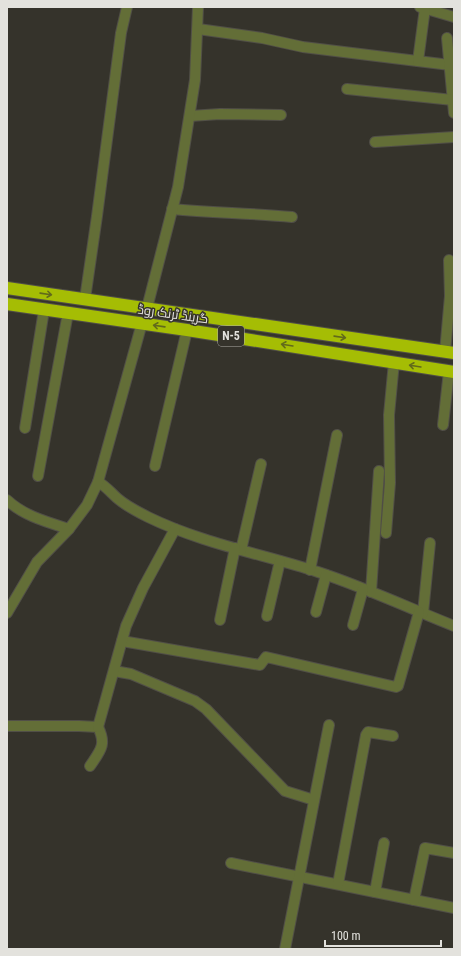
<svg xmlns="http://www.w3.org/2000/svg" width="461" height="956" font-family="'Roboto Condensed',Cairo,sans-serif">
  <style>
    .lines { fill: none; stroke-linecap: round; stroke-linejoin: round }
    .minor-casing { stroke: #514f47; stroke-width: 12 }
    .highway-casing { stroke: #514f47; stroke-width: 14 }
    .minor { stroke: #636e37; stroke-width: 10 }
    .highway { stroke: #a5bd04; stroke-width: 12 }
    .oneway { stroke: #626a1b }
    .labels { text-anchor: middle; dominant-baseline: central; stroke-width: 3; stroke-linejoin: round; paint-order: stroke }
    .shield { fill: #35332b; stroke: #afaea8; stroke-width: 1 }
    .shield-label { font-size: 12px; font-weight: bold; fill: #e3e2dd }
    .street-label { font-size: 13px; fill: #e3e2dd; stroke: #35332b }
  </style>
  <rect width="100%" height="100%" fill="#35332b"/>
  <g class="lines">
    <g class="minor-casing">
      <g id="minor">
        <path d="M420,7L454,17"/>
        <path d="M198,29L262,38L303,47L450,65"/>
        <path d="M447,38L454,113"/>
        <path d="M418,61L425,8"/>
        <path d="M347,89L453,100"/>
        <path d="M190,116L220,114L281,115"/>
        <path d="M375,142L454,137"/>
        <path d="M172,209C212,213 252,213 292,217"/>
        <path d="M85,299L97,216L121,33L127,7"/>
        <path d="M147,308L178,187L195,80L198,7"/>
        <path d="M445,352L450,296L449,260"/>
        <path d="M443,425L449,371"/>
        <path d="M25,428L44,310"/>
        <path d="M155,466L187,330"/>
        <path d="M38,476L68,313"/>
        <path d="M98,482C106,486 110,492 117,498C125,505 138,512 148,517C201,543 262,554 318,572C364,587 409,608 454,626"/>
        <path d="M7,500C24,516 47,522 69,529"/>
        <path d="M386,533L390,483L389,415L394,362"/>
        <path d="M241,550L261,464"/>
        <path d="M310,570L337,435"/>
        <path d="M371,592L379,471"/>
        <path d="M316,612L326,575"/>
        <path d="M7,613L37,562L69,529L87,505L98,482L142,323"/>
        <path d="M423,613L430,543"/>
        <path d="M267,616L280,561"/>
        <path d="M220,620L235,548"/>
        <path d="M353,625L363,589"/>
        <path d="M122,641L260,665L266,657L396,687L398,686L419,612"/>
        <path d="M114,671L131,674L195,701L206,709L285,791L314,800"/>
        <path d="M7,726H79L98,727C107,745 100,751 90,766"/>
        <path d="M98,727L126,626L143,588L175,529"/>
        <path d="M231,863L454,908"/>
        <path d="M338,884L366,735L368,732L393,736"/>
        <path d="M375,892L384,843"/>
        <path d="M414,900L425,848L454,853"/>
        <path d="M285,949L329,725"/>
      </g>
    </g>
    <g class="highway-casing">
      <g id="highway">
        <path d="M7,288L454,353"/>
        <path d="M7,304L187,330L454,372"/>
      </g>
    </g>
    <use href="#minor" class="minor"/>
    <use href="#highway" class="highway"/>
  </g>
  <defs><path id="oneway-shaft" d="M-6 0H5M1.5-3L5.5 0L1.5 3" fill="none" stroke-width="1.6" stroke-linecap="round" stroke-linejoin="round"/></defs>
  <g class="oneway">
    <use href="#oneway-shaft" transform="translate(46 294) rotate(8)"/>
    <use href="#oneway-shaft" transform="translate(159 326) rotate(-172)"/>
    <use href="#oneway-shaft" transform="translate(340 337) rotate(8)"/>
    <use href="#oneway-shaft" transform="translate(287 345) rotate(-171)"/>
    <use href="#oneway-shaft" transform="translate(415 366) rotate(-171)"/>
  </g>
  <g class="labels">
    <rect class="shield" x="218" y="326" width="26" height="20" rx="3"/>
    <g class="shield-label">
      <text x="231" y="336">N-5</text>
    </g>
    <g class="street-label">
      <text transform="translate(173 314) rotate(8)">گرینڈ ٹرنک روڈ</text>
    </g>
  </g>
  <rect width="461" height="956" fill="none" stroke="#e3e2dd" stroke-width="16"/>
  <path d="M325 940v6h116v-6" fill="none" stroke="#e3e2dd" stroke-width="2"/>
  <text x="331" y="940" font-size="12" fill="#e3e2dd" stroke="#35332b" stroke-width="3" paint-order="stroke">100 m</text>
</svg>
